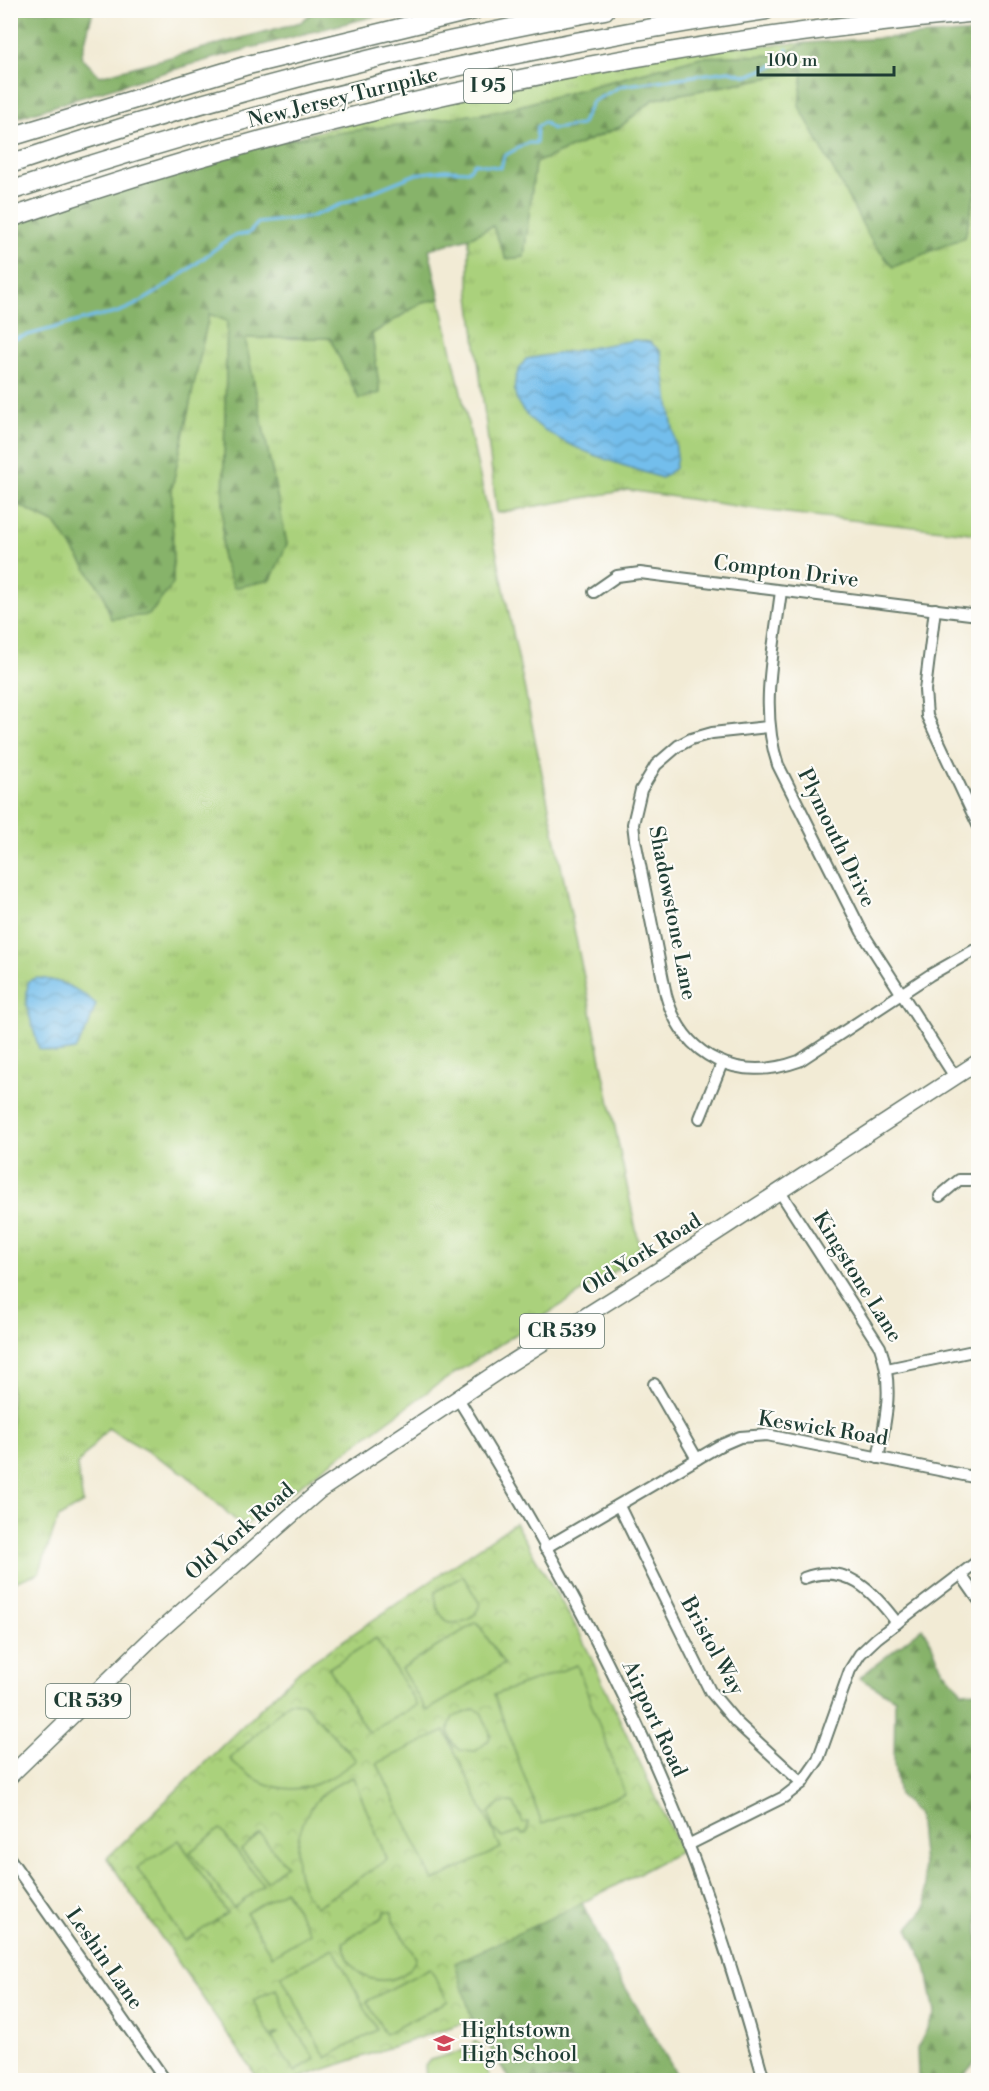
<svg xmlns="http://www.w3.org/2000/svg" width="989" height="2091" font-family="'Libre Bodoni',serif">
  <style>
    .grass { fill: url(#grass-tufts); stroke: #648758; stroke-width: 1.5 }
    .forest { fill: url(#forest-firs); stroke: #537850; stroke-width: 1.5 }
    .park { fill: url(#park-crowns); stroke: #648758; stroke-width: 1.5 }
    .garden { fill: #aad17b; stroke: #648758; stroke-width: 1.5 }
    .water { fill: url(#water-waves); stroke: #497e90; stroke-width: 1.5 }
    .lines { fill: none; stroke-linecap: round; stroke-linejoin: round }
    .stream { stroke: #73beec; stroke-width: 3 }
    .minor-casing { stroke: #697a6c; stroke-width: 14 }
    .primary-casing { stroke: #697a6c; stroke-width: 18 }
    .motorway-casing { stroke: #697a6c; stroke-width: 21 }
    .minor { stroke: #fff; stroke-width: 10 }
    .primary { stroke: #fff; stroke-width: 15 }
    .motorway { stroke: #fff; stroke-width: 18 }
    .labels { text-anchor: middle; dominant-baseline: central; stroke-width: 4.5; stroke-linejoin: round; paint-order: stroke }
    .shield { fill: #fdfcf7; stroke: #62766e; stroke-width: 1.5 }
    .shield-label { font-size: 20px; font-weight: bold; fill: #1f3d34 }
    .street-label { font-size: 21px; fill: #1f3d34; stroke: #fdfcf7 }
    .poi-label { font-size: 21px; fill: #1f3d34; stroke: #fdfcf7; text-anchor: start }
  </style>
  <defs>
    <pattern id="grass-tufts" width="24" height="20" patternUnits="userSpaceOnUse" patternTransform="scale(1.5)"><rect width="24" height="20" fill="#aad17b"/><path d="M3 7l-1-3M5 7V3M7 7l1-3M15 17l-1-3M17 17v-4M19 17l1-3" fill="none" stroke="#92b46b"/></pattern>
    <pattern id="forest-firs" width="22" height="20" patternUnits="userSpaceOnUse" patternTransform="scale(1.5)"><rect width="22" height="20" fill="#87b36b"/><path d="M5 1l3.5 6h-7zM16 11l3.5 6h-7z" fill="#6e9359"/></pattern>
    <pattern id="park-crowns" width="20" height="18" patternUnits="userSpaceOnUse" patternTransform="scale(1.5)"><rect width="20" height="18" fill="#aad17b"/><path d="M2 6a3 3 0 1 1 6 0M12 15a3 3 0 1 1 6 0" fill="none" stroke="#92b46b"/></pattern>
    <pattern id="water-waves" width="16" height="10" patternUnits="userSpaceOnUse" patternTransform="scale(1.5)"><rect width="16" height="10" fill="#73beec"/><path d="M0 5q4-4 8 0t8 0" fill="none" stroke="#5e9cc0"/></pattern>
  </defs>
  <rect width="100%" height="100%" fill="#fdfcf7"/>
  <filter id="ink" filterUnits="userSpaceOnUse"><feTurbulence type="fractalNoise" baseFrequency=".0167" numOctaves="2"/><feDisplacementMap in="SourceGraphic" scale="12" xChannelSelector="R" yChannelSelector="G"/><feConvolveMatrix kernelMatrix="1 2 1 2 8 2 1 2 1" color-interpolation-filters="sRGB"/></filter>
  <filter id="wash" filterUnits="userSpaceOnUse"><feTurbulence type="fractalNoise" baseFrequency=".008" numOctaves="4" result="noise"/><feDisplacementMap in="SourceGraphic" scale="24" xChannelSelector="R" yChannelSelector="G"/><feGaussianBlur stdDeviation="1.35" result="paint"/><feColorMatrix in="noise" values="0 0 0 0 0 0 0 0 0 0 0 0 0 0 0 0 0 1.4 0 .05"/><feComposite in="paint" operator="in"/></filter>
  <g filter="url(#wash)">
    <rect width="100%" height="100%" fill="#f2ebd5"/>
    <g class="grass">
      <path d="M806,43L780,55L701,57L500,111L277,142L629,52Z"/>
      <path d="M804,71L965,237L978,180V534L769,511L628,490L497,513L469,288V238L493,226L506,259L524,257L535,163L620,127L654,99Z"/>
      <path d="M440,299L490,521L641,1254L438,1384L243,1527L184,1473L108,1428L77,1465L83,1503L58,1518L39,1573L14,1582L11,1602V501L56,524L103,593L111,619L173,584L172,488L209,313L227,321L222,558L287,544L244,338H330L359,399L380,393L372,334L423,302Z"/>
    </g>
    <g class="forest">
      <path d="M10,11H93L81,57L100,76L301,22L314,11H396C266,42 138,78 11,120Z"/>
      <path d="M978,32V180L965,237L893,267L872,242L799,106L803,71L654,99L620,127L535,163L524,257L506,259L493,226L469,238L429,249L440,299L423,302L372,334L380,393L359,399L330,338H245L287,544L271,580L234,588L222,558L227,321L209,314L172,488L173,584L149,615L111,619L103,593L56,524L11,501L10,213L278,141L500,111L701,57L780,55L806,43Z"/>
      <path d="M922,1628L931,1642L941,1667L962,1692L978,1691V2059L959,2080H925L918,2076L917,2049L935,2013L926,1966L908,1928L927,1906L918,1814L899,1796L894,1764L895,1699L859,1678Z"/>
      <path d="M582,1903L615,1970L680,2080H510L472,2020L455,1963Z"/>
    </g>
    <path class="park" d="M515,1523L579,1632L681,1851L582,1903L455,1963L472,2020L293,2080H259L107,1858L300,1670Z"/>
    <g class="garden">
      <path d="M463,1576L480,1604C475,1619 465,1623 450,1623C437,1614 436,1606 435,1592Z"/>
      <path d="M477,1622L504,1664L427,1711L401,1669Z"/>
      <path d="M376,1638L417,1705L368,1733L329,1668Z"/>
      <path d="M577,1665L625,1794L542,1824L494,1695Z"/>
      <path d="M289,1702L303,1703L356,1760C312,1796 272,1801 230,1759Z"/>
      <path d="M475,1709L481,1712L490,1733L489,1740L476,1751L460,1750C448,1741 446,1730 453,1717Z"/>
      <path d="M445,1731L501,1848L433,1881L377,1763Z"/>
      <path d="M353,1777L387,1860L316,1907C287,1876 292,1825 321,1796C330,1787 341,1782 353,1777Z"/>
      <path d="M510,1802L514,1803L523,1823L528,1822L527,1833L522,1835L520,1831L503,1837L493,1829L489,1813L499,1804Z"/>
      <path d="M220,1829L263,1885L234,1908L190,1852Z"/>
      <path d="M260,1834L286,1865L267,1881L241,1850Z"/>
      <path d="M179,1840L227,1913L185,1941L137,1868Z"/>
      <path d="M285,1890L310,1933L272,1956L246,1913Z"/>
      <path d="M385,1911L392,1912L393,1920L416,1958C408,1982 375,1987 357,1971C348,1963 345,1952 343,1942L383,1917Z"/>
      <path d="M333,1948L377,2030L326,2058L281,1976Z"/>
      <path d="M430,1968L448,2001L385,2034L367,2001Z"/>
      <path d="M276,1989L292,2025L315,2059L294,2072L272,2038L279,2033L270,2036L253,2000Z"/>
      <path d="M475,2041L483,2047L481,2056L490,2080H426L425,2066L430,2060L469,2049Z"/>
    </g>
    <g class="water">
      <path d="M635,340L650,342L661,352L677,455L675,468L662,478C618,463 473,426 526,359Z"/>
      <path d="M36,978C58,979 79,989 96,1004L88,1027L75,1050L55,1053L39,1049L26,1004L28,981Z"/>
    </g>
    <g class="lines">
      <path class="stream" d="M10,340L97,316C137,317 199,259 233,236L249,233L258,223L310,217L416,174L445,170L468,171L475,163L501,168L504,156L527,143H536L537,127L544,122L552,129L581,125L592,102L621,86L729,71L748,76L782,62L787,49"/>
    </g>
  </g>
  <g filter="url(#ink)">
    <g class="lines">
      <g class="minor-casing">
        <g id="minor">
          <path d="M781,591C774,649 759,709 778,765L862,932L955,1077"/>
          <path d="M594,592L617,576L640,573L978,615"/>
          <path d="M935,609L925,690L927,716L978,825"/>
          <path d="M768,727L712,733L691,739L678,746L656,765L641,790L633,824L635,840L666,995C683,1058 739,1083 799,1061L930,975L978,948"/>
          <path d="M700,1118L722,1063"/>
          <path d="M780,1192L880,1347C894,1386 886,1419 878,1458"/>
          <path d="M940,1196L959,1180H978"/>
          <path d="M887,1369L978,1350"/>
          <path d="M654,1384L697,1459"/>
          <path d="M457,1397C540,1531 617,1669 676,1814C712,1901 739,1990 764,2080"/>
          <path d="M619,1506L710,1691L736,1722L802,1783"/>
          <path d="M545,1548L719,1446L740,1437L767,1435L978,1478"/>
          <path d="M962,1576L978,1599"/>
          <path d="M804,1578C846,1562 874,1592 897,1623"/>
          <path d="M688,1845L784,1797L802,1783L818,1760L850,1670L860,1654L877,1638L978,1561"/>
          <path d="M10,1859L165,2080"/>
        </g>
      </g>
      <g class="primary-casing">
        <path id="primary" d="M10,1776L155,1635L319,1491L503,1368L665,1266L978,1062"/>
      </g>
      <g class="motorway-casing">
        <g id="motorway">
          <path d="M10,137L248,65L474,10"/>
          <path d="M10,164C204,98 404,46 605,10"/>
          <path d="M10,191C257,109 509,47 766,10"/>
          <path d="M10,218C322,109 650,43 978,12"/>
        </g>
      </g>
      <use href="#minor" class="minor"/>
      <use href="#primary" class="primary"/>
      <use href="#motorway" class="motorway"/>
    </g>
  </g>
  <defs>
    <g id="school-bare" transform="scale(1.62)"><path d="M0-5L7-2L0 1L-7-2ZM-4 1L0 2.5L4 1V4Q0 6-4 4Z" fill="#d1495b" stroke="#fdfcf7" stroke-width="2.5" paint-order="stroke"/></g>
  </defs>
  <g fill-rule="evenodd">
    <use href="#school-bare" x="444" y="2043"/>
  </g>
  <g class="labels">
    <g class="shield">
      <rect x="464" y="69" width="48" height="34" rx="4.5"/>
      <rect x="520" y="1314" width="84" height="34" rx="4.5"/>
      <rect x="46" y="1684" width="84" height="34" rx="4.5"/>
    </g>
    <g class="shield-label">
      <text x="488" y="86">I 95</text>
      <text x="562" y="1331">CR 539</text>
      <text x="88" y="1701">CR 539</text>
    </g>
    <g class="street-label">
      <text transform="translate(343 98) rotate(-14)">New Jersey Turnpike</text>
      <text transform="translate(786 572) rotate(7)">Compton Drive</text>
      <text transform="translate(836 838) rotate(64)">Plymouth Drive</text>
      <text transform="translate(672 913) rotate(79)">Shadowstone Lane</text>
      <text transform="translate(642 1255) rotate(-32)">Old York Road</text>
      <text transform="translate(857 1277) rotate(58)">Kingstone Lane</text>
      <text transform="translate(823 1429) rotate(9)">Keswick Road</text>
      <text transform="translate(240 1532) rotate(-41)">Old York Road</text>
      <text transform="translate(712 1646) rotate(61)">Bristol Way</text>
      <text transform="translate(654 1719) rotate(65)">Airport Road</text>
      <text transform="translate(104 1959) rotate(55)">Leshin Lane</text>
    </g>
    <g class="poi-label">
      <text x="461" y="2031">Hightstown<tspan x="461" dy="24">High School</tspan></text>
    </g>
  </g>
  <rect width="989" height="2091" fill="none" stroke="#fdfcf7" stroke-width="36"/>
  <path d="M758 66v9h136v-9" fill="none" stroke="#1f3d34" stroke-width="3"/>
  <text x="767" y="66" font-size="18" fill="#1f3d34" stroke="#fdfcf7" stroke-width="4.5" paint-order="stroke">100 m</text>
</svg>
